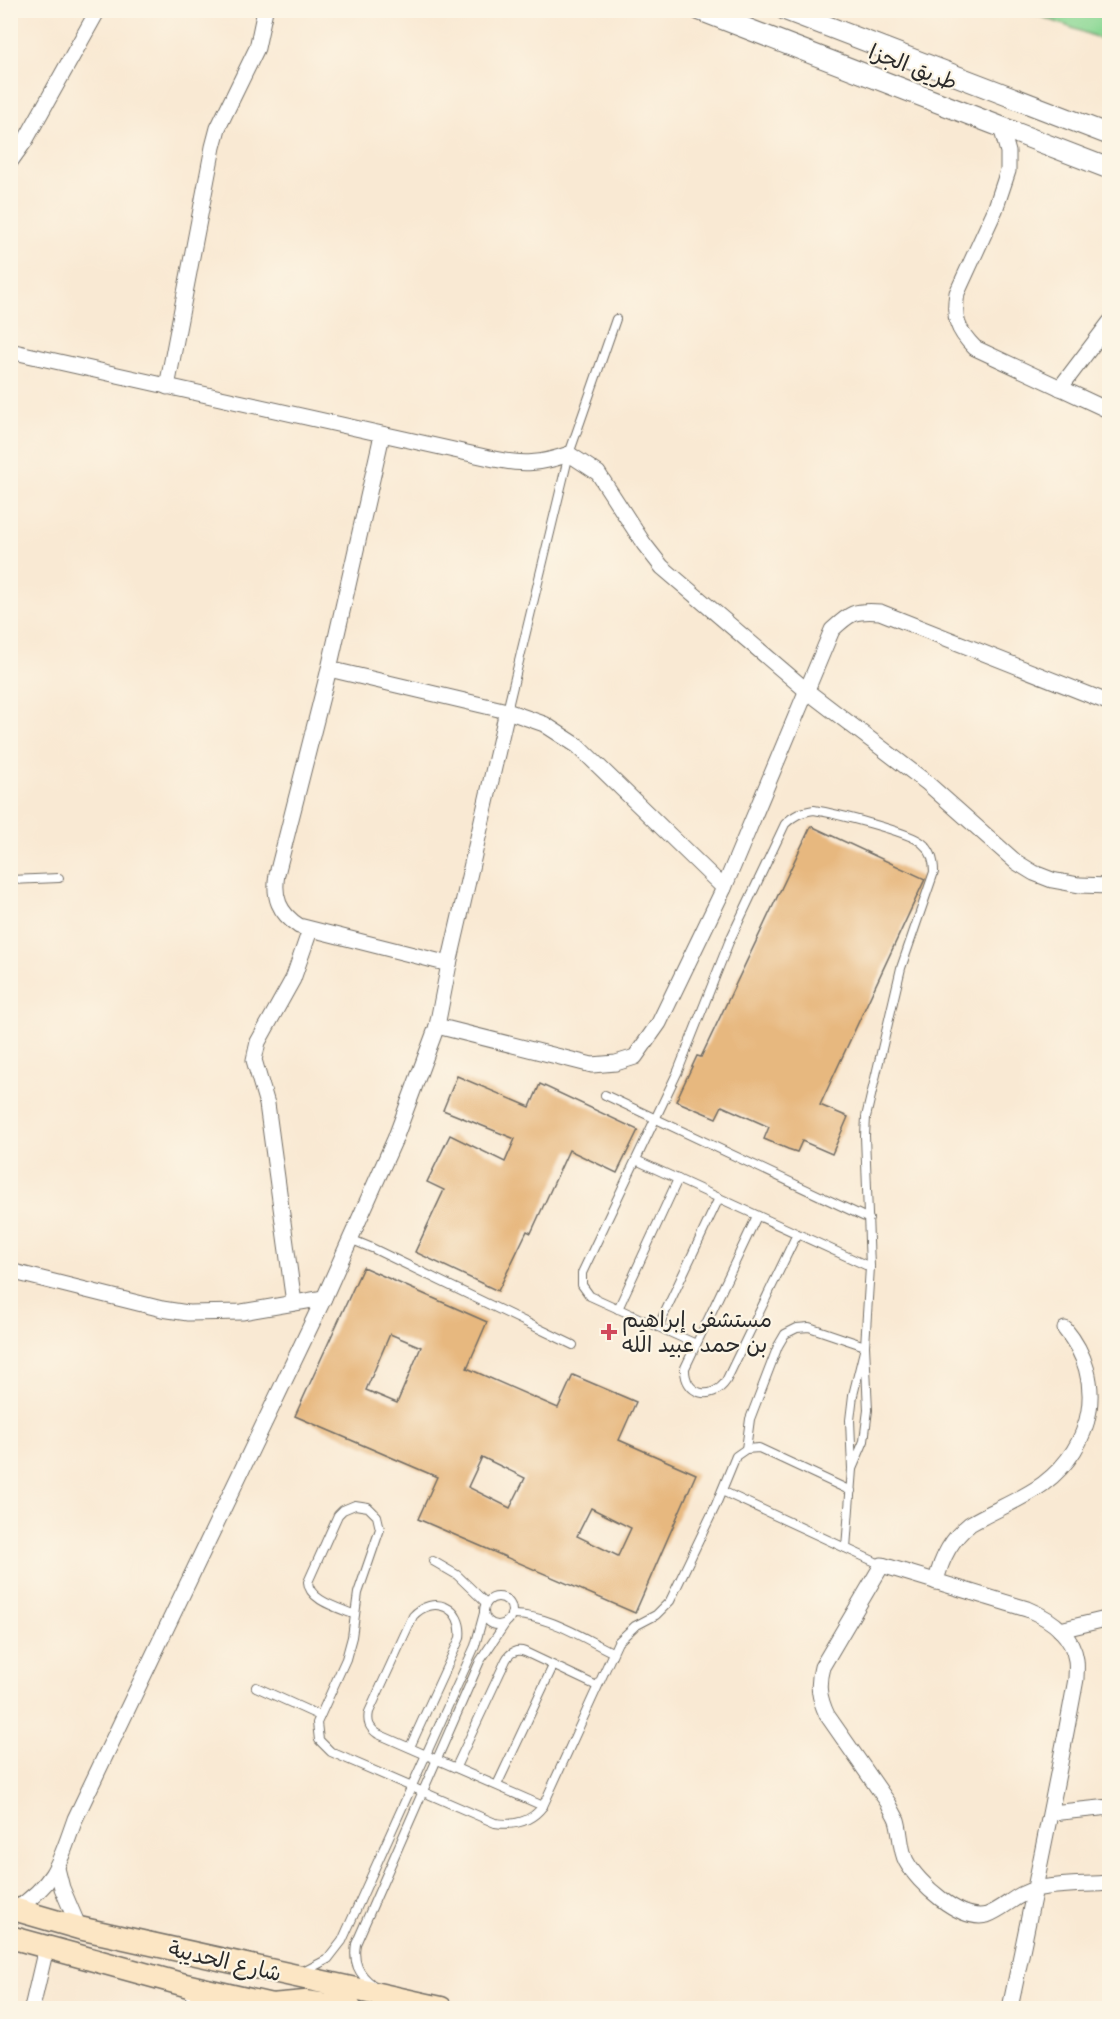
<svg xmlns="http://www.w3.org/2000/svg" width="1120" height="2019" font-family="Sriracha,'Playpen Sans Arabic',sans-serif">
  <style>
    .green { fill: #8cd895; stroke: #5c8260; stroke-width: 1.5 }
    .building { fill: #e7b87f; fill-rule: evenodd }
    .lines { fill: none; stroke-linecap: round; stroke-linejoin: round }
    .service-casing { stroke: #736e66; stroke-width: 10 }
    .minor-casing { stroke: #736e66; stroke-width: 17 }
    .tertiary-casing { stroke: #736e66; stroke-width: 22 }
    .secondary-casing { stroke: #736e66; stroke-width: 25 }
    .service { stroke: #fff; stroke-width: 8 }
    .minor { stroke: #fff; stroke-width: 15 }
    .tertiary { stroke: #fff; stroke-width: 20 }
    .secondary { stroke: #fce6c4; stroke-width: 22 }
    .poi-dot { fill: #d1495b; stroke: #fcf5e5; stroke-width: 2 }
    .labels { text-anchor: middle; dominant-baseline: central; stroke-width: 4.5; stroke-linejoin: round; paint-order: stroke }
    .street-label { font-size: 22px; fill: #2b2b2b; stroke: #fcf5e5 }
    .poi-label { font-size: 22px; fill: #2b2b2b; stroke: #fcf5e5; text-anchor: start }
  </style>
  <rect width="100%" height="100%" fill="#fcf5e5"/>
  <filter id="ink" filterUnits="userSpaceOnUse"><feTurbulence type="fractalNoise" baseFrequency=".0167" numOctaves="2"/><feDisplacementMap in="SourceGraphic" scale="12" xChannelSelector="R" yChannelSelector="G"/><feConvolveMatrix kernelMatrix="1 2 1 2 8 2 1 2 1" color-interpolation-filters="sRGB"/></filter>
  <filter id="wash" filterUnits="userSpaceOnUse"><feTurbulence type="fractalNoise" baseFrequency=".008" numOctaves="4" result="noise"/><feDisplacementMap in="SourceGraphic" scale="24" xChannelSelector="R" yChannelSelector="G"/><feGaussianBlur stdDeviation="1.35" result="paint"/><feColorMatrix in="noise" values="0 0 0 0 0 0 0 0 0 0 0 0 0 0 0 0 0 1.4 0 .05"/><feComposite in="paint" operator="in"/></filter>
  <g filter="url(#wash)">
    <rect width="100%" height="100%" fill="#f9e9d3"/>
    <path class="green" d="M1027,11H1109V42Z"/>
    <g id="blocks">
      <g class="building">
        <path d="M811,826L925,879L820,1105L848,1117L832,1154L802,1141L797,1152L788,1149L764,1139L769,1127L722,1106L716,1118L676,1101L697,1056L701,1057Z"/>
        <path d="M457,1076L530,1107L540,1084L638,1130L617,1173L569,1150L531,1233L527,1231L498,1291L415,1252L444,1190L427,1182L450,1135L505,1162L515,1139L443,1110Z"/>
        <path d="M363,1267L487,1322L467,1368L558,1408L573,1375L636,1402L619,1440L696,1474L635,1613L418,1519L437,1477L295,1416ZM390,1334L421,1347L397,1403L366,1390ZM482,1457L525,1478L510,1508L468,1487ZM591,1508L631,1528L618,1556L577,1536Z"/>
      </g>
    </g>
  </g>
  <g filter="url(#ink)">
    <use href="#blocks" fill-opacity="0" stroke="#736e66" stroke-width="1.5"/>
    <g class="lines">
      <g class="service-casing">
        <g id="service">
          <path d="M507,711L569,454L616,319"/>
          <path d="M10,880L59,878"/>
          <path d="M605,1095L869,1219"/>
          <path d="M636,1160L870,1267"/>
          <path d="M757,1216L685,1368C684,1395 712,1402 726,1381L797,1234"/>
          <path d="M350,1239L372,1248L573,1345"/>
          <path d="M618,1309L678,1179"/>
          <path d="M658,1327L719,1198"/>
          <path d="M696,1344L590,1296L582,1285V1273L678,1071L729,942L785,824C794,815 801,812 814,810C833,813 910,832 922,843C931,850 934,861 934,872L901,968L866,1117L865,1136L870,1267L865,1346L868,1410L864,1441L852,1469"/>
          <path d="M746,1449L750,1419L778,1346L785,1334L797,1328L809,1327L865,1346"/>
          <path d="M722,1491L882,1565"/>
          <path d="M846,1548L852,1469L850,1420L853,1395L864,1351"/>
          <path d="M433,1561L457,1575L486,1603"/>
          <circle cx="498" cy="1611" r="14"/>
          <path d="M355,1615C340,1608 309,1601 308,1582L338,1515L343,1510L355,1505L368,1507L377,1516L380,1529L358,1593L352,1637L346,1659L317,1723L319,1740L331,1752L495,1823C515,1826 531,1822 543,1806L618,1642L635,1626L656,1615L670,1601L715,1507L736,1456L746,1449L759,1448L851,1491"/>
          <path d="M511,1615C547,1614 581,1637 612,1652"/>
          <path d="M256,1687L320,1716"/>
          <path d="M410,1747L460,1638C464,1607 433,1594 413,1616L369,1712C367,1722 369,1728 378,1734L543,1806"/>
          <path d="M456,1767L506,1660C510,1652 517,1649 525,1652L597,1686"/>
          <path d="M497,1785L553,1666"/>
          <path d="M305,1971L328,1959L342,1941L475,1646L484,1613"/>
          <path d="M373,1985C358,1974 353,1962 356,1944L480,1661L505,1624"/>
        </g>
      </g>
      <g class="minor-casing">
        <g id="minor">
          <path d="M1001,127L1008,152V171L995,210L957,293C953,318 957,330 975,348L1110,411"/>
          <path d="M10,162L25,141L98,10"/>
          <path d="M10,351L494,459C523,465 541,464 569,454L598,473L644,544L662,567L807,691L926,782L1016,862L1034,873L1052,880L1079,885L1110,886"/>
          <path d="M167,387L213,147L218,128L257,48L265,10"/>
          <path d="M1060,388L1110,322"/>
          <path d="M382,435L329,669L277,874C273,897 279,913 299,926L449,964"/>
          <path d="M329,669L507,711L544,724L578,746L724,888"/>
          <path d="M437,1026L592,1065L616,1063L635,1057L659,1023L724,888L832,630C850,613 854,610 880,612L1110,703"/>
          <path d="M10,1271L162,1309L188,1313L242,1312L324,1298"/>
          <path d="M294,1303L267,1104L254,1060L258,1042L293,979L310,930"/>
          <path d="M936,1582C941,1558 951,1539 970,1524C994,1510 1021,1500 1043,1484C1094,1446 1107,1379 1065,1329"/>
          <path d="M1060,1630L1110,1618"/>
          <path d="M1051,1813L1110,1807"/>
          <path d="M57,1868L62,1888L79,1928"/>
          <path d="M15,1910C56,1882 59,1864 75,1819L324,1298L395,1139L437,1026L449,964L507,711"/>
          <path d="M185,1985L193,1994L202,2008"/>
          <path d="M32,2008L46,1948"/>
          <path d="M1010,2008C1033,1899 1056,1789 1076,1679C1076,1673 1077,1666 1076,1660C1072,1633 1049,1618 1027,1609L882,1565L822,1667C817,1685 819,1698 827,1715L889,1804C891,1809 895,1815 897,1820C901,1833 900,1849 906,1861C918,1883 960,1922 987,1915C1004,1909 1017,1893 1036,1889C1059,1884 1085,1885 1110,1883"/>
        </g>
      </g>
      <g class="tertiary-casing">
        <g id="tertiary">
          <path d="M699,10L1110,169"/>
          <path d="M785,10L1110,135"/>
        </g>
      </g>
      <g class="secondary-casing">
        <g id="secondary">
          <path d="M10,1908L79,1928L441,2008"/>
          <path d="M10,1937L185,1985L285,2008"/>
          <path d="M271,2005L305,2002L350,2008"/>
        </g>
      </g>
      <use href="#service" class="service"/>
      <use href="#minor" class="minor"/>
      <use href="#tertiary" class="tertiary"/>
      <use href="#secondary" class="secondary"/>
    </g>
  </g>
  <path class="poi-dot" d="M606 1323h6v6h6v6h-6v6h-6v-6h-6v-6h6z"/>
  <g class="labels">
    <g class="street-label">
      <text transform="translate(913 67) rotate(21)">طريق الجزا</text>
      <text transform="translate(225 1961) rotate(13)">شارع الحديبة</text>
    </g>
    <g class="poi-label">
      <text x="622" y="1319">مستشفى إبراهيم<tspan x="622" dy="25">بن حمد عبيد الله</tspan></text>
    </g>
  </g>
  <rect width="1120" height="2019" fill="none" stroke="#fcf5e5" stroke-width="36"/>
</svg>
